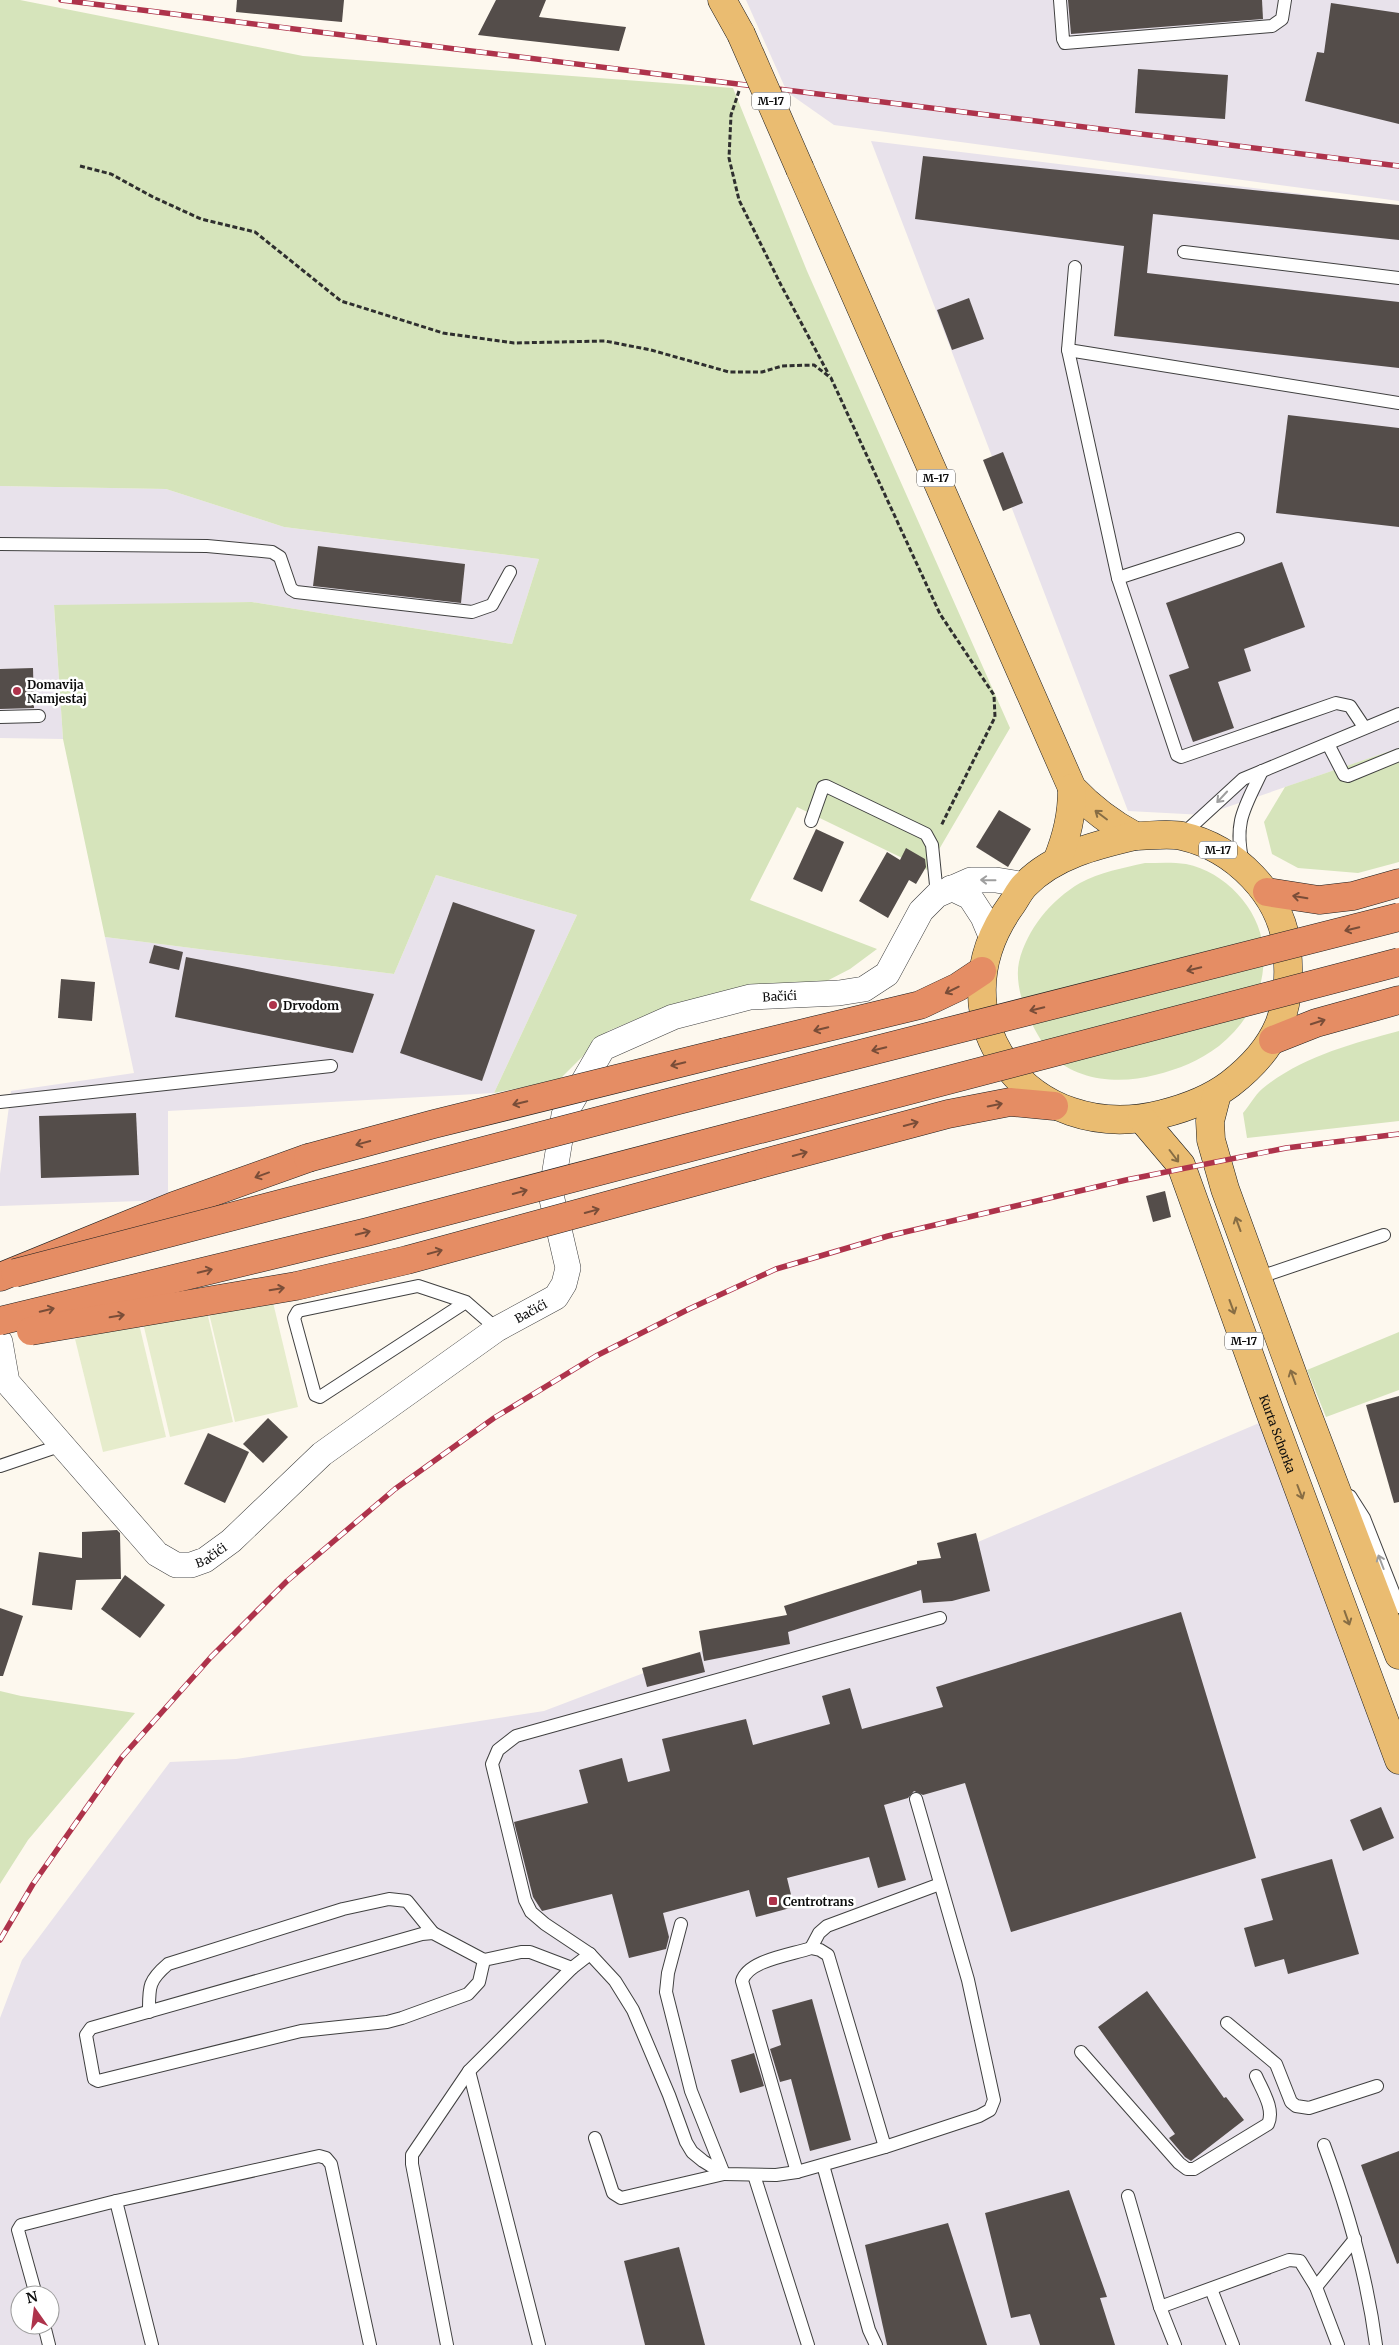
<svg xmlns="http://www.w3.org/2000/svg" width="1399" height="2345" font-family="Merriweather,serif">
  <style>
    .industrial { fill: #e8e2eb; fill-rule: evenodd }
    .green { fill: #d6e4bb }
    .pitch { fill: #e6eccc }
    .building { fill: #544d4a }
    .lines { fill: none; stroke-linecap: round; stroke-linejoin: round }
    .lane-casing { stroke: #404040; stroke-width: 14 }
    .street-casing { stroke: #404040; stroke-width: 26 }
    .primary-casing { stroke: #1e1e1e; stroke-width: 29 }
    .highway-casing { stroke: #1e1e1e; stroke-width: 29 }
    .path { stroke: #2f2f2f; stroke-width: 3; stroke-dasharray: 5 2.5; stroke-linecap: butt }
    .lane { stroke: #fff; stroke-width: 12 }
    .street { stroke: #fff; stroke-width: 25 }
    .primary { stroke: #eabc71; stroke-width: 28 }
    .highway { stroke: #e58d64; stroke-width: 28 }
    .rail-casing { stroke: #ae334b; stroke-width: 5.5 }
    .rail { stroke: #fff; stroke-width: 4; stroke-dasharray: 11; stroke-linecap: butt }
    .primary-bridge-casing { stroke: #1e1e1e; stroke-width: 29; stroke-linecap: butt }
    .highway-bridge-casing { stroke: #1e1e1e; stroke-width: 29; stroke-linecap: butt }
    .primary-bridge { stroke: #eabc71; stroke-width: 28 }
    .highway-bridge { stroke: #e58d64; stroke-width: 28 }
    .oneway { stroke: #9e9e9e }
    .oneway2 { stroke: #876d44 }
    .oneway3 { stroke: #794d38 }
    .poi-dot { fill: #ae334b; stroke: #fff; stroke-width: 2 }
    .labels { text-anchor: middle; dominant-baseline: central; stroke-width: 5; stroke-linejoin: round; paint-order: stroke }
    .shield { fill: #fff; stroke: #565656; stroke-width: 1 }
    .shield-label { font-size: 11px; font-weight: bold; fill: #0d0d0d }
    .poi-label { font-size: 12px; font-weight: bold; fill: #0d0d0d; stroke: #fff; text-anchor: start }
    .street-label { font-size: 12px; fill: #0d0d0d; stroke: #fff }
  </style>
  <rect width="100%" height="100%" fill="#fdf8ee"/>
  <g class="industrial">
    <path d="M746,0H1399V201L834,125L787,92Z"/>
    <path d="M871,141L1399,206V748L1204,815L1128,811Z"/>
    <path d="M0,486L166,489L284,527L539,559L512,644L252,602L54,606L63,739L0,738Z"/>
    <path d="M436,875L577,915L494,1093L168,1111V1200L0,1206V1174L11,1091L134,1073L105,937L394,974Z"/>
    <path d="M1271,1418L1399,1761V2345H0V2018L22,1960L170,1762L236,1759L544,1711L886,1581ZM20,2295H50V2325H20Z"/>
  </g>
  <g class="green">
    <path d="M0,0H20L303,56L733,88L807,271L1010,728L927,870L797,807L750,900L877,949L850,969L821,984L654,1012L608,1031L559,1080L494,1093L577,915L436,875L394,974L105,937L63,739L54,605L252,602L512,644L539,559L284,527L166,489L0,486Z"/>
    <path d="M1399,748V862L1358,873L1298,868L1272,854L1264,822L1285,787Z"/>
    <path d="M1145,863C1158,863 1173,862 1186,864C1225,872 1259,908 1263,947C1267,987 1250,1021 1219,1046C1199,1061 1179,1069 1155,1075C1122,1084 1077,1082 1052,1055C1043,1045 1036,1032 1030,1020C1022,1004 1015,980 1019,962C1027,929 1051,900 1080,883C1100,872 1123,868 1145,863Z"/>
    <path d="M1399,1031V1121L1247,1138L1243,1113C1249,1106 1255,1095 1262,1089C1301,1057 1351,1044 1399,1031Z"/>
    <path d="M1399,1332V1390L1326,1417L1307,1370Z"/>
    <path d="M0,1691L21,1696L135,1713L28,1840L0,1884Z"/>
  </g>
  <g class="pitch">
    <path d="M271,1294L298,1407L235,1422L208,1309Z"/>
    <path d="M206,1308L233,1422L170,1437L143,1323Z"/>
    <path d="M139,1324L166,1437L103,1452L75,1339Z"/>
  </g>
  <g class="building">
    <path d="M237,0H344L342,22L236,12Z"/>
    <path d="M496,0H546L539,17L626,27L619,51L478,35Z"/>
    <path d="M1068,0H1262L1263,19L1071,34Z"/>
    <path d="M1331,3L1399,13V124L1305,101L1317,52L1324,53Z"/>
    <path d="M1138,69L1228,75L1225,119L1135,113Z"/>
    <path d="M923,156L1399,205V240L1153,214L1147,273L1399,302V368L1114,336L1124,246L915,219Z"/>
    <path d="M969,298L984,339L952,350L937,310Z"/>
    <path d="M1288,415L1399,428V527L1276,513Z"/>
    <path d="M1003,452L1023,503L1003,511L983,460Z"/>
    <path d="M318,546L465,564L461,603L313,586Z"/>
    <path d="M1282,562L1305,627L1244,649L1251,671L1218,682L1234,728L1193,742L1169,675L1189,668L1166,603Z"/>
    <path d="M33,668L34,708L0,709V669Z"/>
    <path d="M999,810L1031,829L1008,867L976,847Z"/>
    <path d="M816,829L844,842L822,892L793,879Z"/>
    <path d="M906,848L925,859L926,867L916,884L909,880L888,918L859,901L887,852L900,860Z"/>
    <path d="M453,902L535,930L482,1081L400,1053Z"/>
    <path d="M154,945L183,952L179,970L149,963Z"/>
    <path d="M186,957L374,994L353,1053L175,1017Z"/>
    <path d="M61,979L95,982L92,1021L58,1018Z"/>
    <path d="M136,1113L139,1175L41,1178L39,1116Z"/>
    <path d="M1165,1191L1171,1217L1153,1222L1146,1196Z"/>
    <path d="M1399,1396V1502L1394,1503L1366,1405Z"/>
    <path d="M268,1418L288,1437L263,1463L243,1444Z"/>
    <path d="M208,1433L249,1452L225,1503L184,1484Z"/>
    <path d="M117,1530L120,1533L121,1579L76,1580L72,1610L32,1605L39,1552L82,1558V1532Z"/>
    <path d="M976,1533L990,1591L952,1601L923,1603L921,1590L788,1632L790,1644L704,1661L699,1631L787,1615L784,1606L917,1564V1561L941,1558L937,1543Z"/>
    <path d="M125,1575L165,1605L140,1638L101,1609Z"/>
    <path d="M0,1608L23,1616L3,1676H0Z"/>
    <path d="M1181,1612L1256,1858L1011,1932L965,1783L923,1795L914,1791L908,1798L884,1805L906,1880L878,1888L869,1857L787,1878L794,1907L756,1917L749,1890L663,1913L669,1937L666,1949L629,1958L612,1894L542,1911L533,1897L514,1822L588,1803L579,1770L622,1758L628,1782L670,1771L662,1739L746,1719L753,1745L830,1724L822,1696L850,1688L862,1729L943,1707L936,1687Z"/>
    <path d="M700,1652L705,1672L647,1687L642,1668Z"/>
    <path d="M1381,1807L1394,1838L1363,1851L1350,1820Z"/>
    <path d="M1332,1859L1359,1954L1288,1974L1284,1959L1255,1967L1244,1928L1273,1920L1261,1879Z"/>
    <path d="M1147,1991L1224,2098L1226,2097L1244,2120L1191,2161L1185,2157L1169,2138L1175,2134L1098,2027Z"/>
    <path d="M812,1999L851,2140L810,2151L791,2079L780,2082L770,2049L781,2045L772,2010Z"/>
    <path d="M754,2053L764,2086L740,2093L731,2060Z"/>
    <path d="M1399,2151V2263L1397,2264L1361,2165Z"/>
    <path d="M1069,2190L1107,2297L1100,2298L1115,2345H1040L1030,2314L1011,2318L985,2213Z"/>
    <path d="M948,2223L987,2345H887L865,2245Z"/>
    <path d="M679,2247L705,2345H645L624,2261Z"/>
  </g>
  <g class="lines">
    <g class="lane-casing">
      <g id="lane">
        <path d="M1060,0L1063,39L1065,43L1272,26L1282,19L1285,0"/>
        <path d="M1184,252L1399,278"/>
        <path d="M1075,267L1068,350L1118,578"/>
        <path d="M1068,350L1399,403"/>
        <path d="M1238,539L1118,578L1177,755L1181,757L1336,703L1350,706L1364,727"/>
        <path d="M0,544L207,546L272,552L280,557L291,589L296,592L472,612L492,605L510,572"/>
        <path d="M0,717L39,716"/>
        <path d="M1328,744L1344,775L1348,776L1399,755"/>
        <path d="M811,821L823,787L826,786L926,834L932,845L937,895"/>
        <path d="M1182,835L1243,779L1399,714"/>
        <path d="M1243,863C1233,822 1245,807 1262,771"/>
        <path d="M0,1102L331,1066"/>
        <path d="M1257,1278L1384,1235"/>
        <path d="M466,1302L320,1397L315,1395L294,1318L298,1311L418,1286L466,1302L497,1329"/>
        <path d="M0,1466L62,1445"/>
        <path d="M1350,1496L1364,1518L1399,1607"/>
        <path d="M916,1799L968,1980L994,2100L990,2110L979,2116L885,2147L797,2172L776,2175L724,2174L703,2161L692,2152L686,2142L669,2095L633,2010L615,1981L590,1954L545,1924L531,1912L525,1900L492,1764L498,1750L516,1736L940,1618"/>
        <path d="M811,1948L819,1933L827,1926L940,1884"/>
        <path d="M484,1960L479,1982L468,1994L402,2018L387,2022L301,2031L98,2081L94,2079L86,2035L91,2028L422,1934L433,1933L484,1960L521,1952H530L572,1968"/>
        <path d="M149,2012C149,1987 148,1981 168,1964L343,1909L389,1899L407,1901L433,1933"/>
        <path d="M1227,2023L1276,2064L1291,2102L1296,2106L1309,2108L1377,2086"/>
        <path d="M1081,2052L1179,2163L1187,2169H1194L1268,2124C1275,2109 1262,2090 1256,2076"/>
        <path d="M469,2071L539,2345"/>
        <path d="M595,2138L613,2193L621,2198L724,2174L691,2091L666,1992L668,1973L681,1924"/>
        <path d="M1324,2145C1348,2210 1367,2276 1376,2345"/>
        <path d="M823,2165L869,2330L876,2345"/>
        <path d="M797,2172L742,1981C748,1960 791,1955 811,1948L820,1950L828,1955L885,2147"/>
        <path d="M754,2175L808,2345"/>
        <path d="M1128,2196L1160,2307L1289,2260L1300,2261L1316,2287L1338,2345"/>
        <path d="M1316,2287L1355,2239"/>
        <path d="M1211,2289L1233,2345"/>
        <path d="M36,2295L18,2230L21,2225L116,2201"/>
        <path d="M1160,2307L1175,2345"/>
        <path d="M44,2325L49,2345"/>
        <path d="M152,2345L116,2201L319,2156L326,2158L331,2164L370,2345"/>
        <path d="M447,2345L412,2164V2155L469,2071L572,1968L590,1954"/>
      </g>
    </g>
    <g class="street-casing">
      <g id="street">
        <path d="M951,888L970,897L983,917L991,936"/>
        <path id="s1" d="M0,1342L7,1382L157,1554L176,1565H191L205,1560L231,1541L322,1454L497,1329L556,1297L564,1284L568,1268L551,1195L564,1115L603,1048L673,1017L750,997L839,993L864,989L887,974L921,911L937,895L971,880H996L1025,885"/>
      </g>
    </g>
    <g class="primary-casing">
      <g id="primary">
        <path d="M722,0L741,34"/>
        <path d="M800,169L1072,788C1091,808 1110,823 1135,836"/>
        <path d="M1135,836C1150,836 1168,833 1182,836C1235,848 1282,895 1287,949C1293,1009 1278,1047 1230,1084C1210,1099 1186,1108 1162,1114C1030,1148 929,1018 1012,904C1016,898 1020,890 1025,885C1054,855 1097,845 1135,836Z"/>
        <path d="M1057,861C1067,836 1072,815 1072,788"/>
        <path d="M1217,1094L1210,1121L1211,1140L1225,1189L1302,1400L1399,1655"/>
        <path id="s2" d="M1142,1119L1181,1165L1267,1404L1399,1760"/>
      </g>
    </g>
    <g class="highway-casing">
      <g id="highway">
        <path d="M1267,892L1319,900L1353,896L1399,883"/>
        <path d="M1273,1040L1316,1023L1399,1000"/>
        <path d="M725,1052L920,1005L958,987L982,971"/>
        <path d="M753,1166L948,1114L1010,1102L1054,1106"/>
        <path d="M0,1277L174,1206L308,1158"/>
      </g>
    </g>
    <g class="path">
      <path d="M739,91L731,115L729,158L739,200L781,285L829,375"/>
      <path d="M80,166L111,174L153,197L201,219L255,232L341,301L443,333L514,343L605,341L651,350L729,372H762L782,366L814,365L831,378L940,614L994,695L995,717L941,826"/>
    </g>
    <use href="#lane" class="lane"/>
    <use href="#street" class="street"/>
    <use href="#primary" class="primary"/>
    <use href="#highway" class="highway"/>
    <g class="rail-casing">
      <g id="rail">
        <path d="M61,0L1399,166"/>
        <path d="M0,1940L33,1884L122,1757L211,1657L287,1581L395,1489L494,1418L596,1356L689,1309L776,1269L888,1236L1126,1180L1286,1148L1399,1134"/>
      </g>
    </g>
    <use href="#rail" class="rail"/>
    <g class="primary-bridge-casing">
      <path id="primary-bridge" d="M741,34L800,169"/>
    </g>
    <g class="highway-bridge-casing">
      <g id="highway-bridge">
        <path d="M308,1158L434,1124L725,1052"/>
        <path d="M15,1273L671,1102L1399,917"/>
        <path d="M0,1321L367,1232L1399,962"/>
        <path d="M31,1331L296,1286L407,1260L753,1166"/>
      </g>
    </g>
    <use href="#primary-bridge" class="primary-bridge"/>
    <use href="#highway-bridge" class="highway-bridge"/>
  </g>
  <defs><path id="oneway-shaft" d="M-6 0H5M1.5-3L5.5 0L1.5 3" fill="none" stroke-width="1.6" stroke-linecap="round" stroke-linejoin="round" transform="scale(1.25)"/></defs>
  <g class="oneway">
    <use href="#oneway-shaft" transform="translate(1222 797) rotate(133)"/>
    <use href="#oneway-shaft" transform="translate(988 880) rotate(-179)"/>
    <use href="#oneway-shaft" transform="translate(1381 1562) rotate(-111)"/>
  </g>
  <g class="oneway2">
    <use href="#oneway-shaft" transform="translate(1101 815) rotate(-143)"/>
    <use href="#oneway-shaft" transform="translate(1174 1156) rotate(53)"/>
    <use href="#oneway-shaft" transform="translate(1238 1224) rotate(-110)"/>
    <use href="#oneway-shaft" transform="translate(1232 1307) rotate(70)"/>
    <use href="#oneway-shaft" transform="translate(1293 1377) rotate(-110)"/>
    <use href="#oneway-shaft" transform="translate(1300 1492) rotate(69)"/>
    <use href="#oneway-shaft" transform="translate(1347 1618) rotate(70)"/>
  </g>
  <g class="oneway3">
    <use href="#oneway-shaft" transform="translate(1300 897) rotate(-171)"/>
    <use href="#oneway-shaft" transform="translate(1352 929) rotate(166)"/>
    <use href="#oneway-shaft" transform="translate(1194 969) rotate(166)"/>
    <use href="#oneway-shaft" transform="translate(952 990) rotate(154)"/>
    <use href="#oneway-shaft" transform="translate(1037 1009) rotate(166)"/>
    <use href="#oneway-shaft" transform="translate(1318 1022) rotate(-18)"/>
    <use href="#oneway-shaft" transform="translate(821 1029) rotate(166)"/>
    <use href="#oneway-shaft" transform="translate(879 1049) rotate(166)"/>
    <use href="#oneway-shaft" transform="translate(678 1064) rotate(166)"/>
    <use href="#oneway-shaft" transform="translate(520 1103) rotate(166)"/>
    <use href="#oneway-shaft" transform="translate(995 1105) rotate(-11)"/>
    <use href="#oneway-shaft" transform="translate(911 1124) rotate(-15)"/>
    <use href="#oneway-shaft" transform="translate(363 1143) rotate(165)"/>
    <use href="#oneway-shaft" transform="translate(800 1154) rotate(-15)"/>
    <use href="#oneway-shaft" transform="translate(262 1175) rotate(160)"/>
    <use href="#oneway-shaft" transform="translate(520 1192) rotate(-15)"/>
    <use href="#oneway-shaft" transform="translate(592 1211) rotate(-15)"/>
    <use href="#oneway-shaft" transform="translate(363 1233) rotate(-14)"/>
    <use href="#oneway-shaft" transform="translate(435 1252) rotate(-15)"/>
    <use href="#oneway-shaft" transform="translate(205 1271) rotate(-14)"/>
    <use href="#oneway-shaft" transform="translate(277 1289) rotate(-9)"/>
    <use href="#oneway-shaft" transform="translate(47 1310) rotate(-14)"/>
    <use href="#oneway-shaft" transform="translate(117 1316) rotate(-10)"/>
  </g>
  <g class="poi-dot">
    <circle cx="17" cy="691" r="5"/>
    <circle cx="273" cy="1005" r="5"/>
    <rect x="768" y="1896" width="10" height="10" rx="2.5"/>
  </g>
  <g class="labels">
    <g class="shield">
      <rect x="752" y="92.5" width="38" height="17" rx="4"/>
      <rect x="917" y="469.5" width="38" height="17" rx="4"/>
      <rect x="1199" y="841.5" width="38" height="17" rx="4"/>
      <rect x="1225" y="1332.5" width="38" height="17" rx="4"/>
    </g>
    <g class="shield-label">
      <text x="771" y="101">M-17</text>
      <text x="936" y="478">M-17</text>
      <text x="1218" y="850">M-17</text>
      <text x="1244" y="1341">M-17</text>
    </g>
    <g class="poi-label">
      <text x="27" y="684">Domavija<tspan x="27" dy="14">Namjestaj</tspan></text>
      <text x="283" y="1005">Drvodom</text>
      <text x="783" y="1901">Centrotrans</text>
    </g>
    <g class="street-label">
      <text stroke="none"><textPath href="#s1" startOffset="1212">Bačići</textPath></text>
      <text stroke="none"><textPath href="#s1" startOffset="732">Bačići</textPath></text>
      <text stroke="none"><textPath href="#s2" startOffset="346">Kurta Schorka</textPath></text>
      <text stroke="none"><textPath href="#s1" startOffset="328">Bačići</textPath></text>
    </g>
  </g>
  <g transform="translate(35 2310) rotate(346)"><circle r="24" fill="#ffffff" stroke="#9e9e9e"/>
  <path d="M0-4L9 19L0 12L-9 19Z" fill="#ae334b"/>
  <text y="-8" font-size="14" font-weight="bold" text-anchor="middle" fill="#0d0d0d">N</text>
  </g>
</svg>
